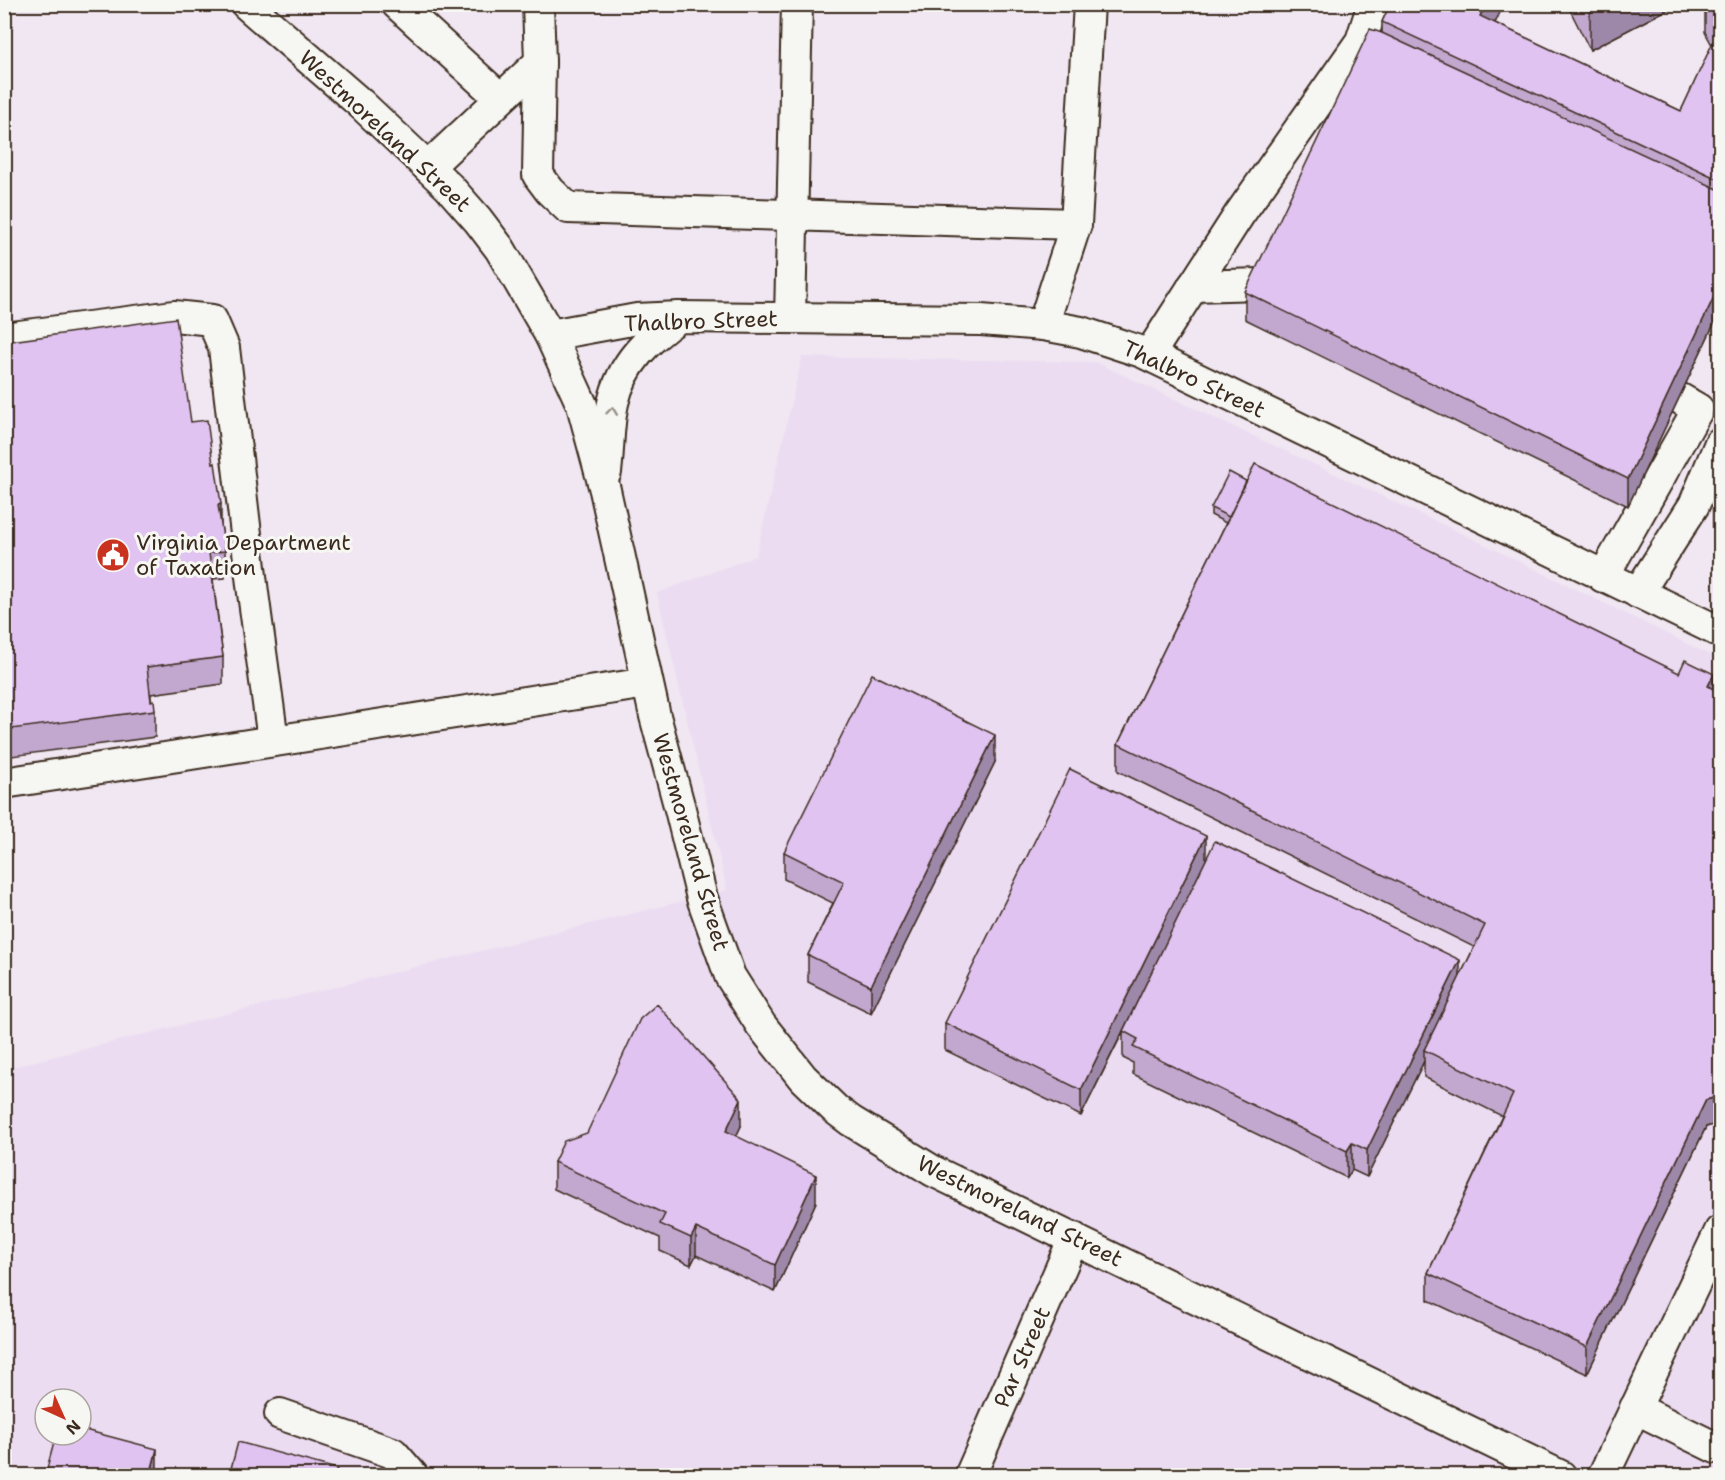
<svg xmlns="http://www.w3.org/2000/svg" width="1725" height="1480" font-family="'Shantell Sans',sans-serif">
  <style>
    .built { fill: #ecdcf2; fill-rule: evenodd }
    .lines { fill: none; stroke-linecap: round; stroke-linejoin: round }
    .minor-casing { stroke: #3b2a1e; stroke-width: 34 }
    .minor { stroke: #f6f6f2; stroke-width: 30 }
    .wall { fill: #c2a8cf; stroke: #3b2a1e; stroke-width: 1.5 }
    .shaded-wall { fill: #9e88a9; stroke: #3b2a1e; stroke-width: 1.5 }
    .building { fill: #e1c3f1; stroke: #3b2a1e; stroke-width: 1.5 }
    .oneway { stroke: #989088 }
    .labels { text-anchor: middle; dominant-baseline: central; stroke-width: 6; stroke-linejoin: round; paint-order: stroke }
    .street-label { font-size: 22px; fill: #3b2a1e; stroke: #f6f6f2 }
    .poi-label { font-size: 22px; fill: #3b2a1e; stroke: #f6f6f2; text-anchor: start }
  </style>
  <rect width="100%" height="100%" fill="#f0e7f2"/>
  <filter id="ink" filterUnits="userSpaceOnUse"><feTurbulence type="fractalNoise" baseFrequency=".0167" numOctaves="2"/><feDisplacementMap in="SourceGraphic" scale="12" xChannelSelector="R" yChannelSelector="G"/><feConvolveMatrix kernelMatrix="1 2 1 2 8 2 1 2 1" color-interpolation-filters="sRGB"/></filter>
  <g filter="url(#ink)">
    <path class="built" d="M802,357L1095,362L1467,536L1720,660V1475H5L4,1069L727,890L657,593L756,556ZM45,1399H81V1435H45Z"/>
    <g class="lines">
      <g class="minor-casing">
        <g id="minor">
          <path d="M246,4L360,103L449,187L478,220L500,249L550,335L582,405L605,490L655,716L680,809L702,898L730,976L761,1025L803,1078L835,1109L851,1121L933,1171L1561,1476"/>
          <path d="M397,4L500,98"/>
          <path d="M540,62L538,175L550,191L568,208L1076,224"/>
          <path d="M428,167L540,62L538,4"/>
          <path d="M1193,286L1261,284"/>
          <path d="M790,318L797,4"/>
          <path d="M1043,325L1076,224L1089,4"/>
          <path d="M550,335L637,319L679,317L981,320L1043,325L1081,332L1142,352L1720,632"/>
          <path d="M4,338L174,316L212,320L224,348L253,593L273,740"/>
          <path d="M1149,355L1239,215L1361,41L1373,4"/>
          <path d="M606,472C609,449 608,425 613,403C622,363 648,339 679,317"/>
          <path d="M1603,577L1698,409L1679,398"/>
          <path d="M1638,593L1694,505L1720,443"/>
          <path d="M4,783L647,683"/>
          <path d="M1635,1408L1716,1448L1720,1447"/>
          <path d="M280,1414L393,1453L413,1476"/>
          <path d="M970,1476L1074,1238"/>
          <path d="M1603,1476L1720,1231"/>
        </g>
      </g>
      <use href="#minor" class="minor"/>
    </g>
    <g class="wall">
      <path d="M1390,4H1504L1495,23L1681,111L1712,45L1705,32V4H1720V311L1628,506L1245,319V292L1382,33V22Z"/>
      <path d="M1567,4H1678L1590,50Z"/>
      <path d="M4,342L191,422L221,525L225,551V578L213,579L223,657V684L151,694V701L155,710V737L4,757Z"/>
      <path d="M1246,481L1720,693V1123L1706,1127L1587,1374L1428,1300V1273L1502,1116L1424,1077V1061L1367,1177L1352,1170L1347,1178L1133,1074V1063L1123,1058V1032L1081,1116L945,1050V1023L1206,861L1460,977L1474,947L1118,771V744L1226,523L1211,515V508Z"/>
      <path d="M1720,492V540L1713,536V509Z"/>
      <path d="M995,762L871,1013L808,982V955L833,903L784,879V852Z"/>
      <path d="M741,1126L736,1136L816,1202L775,1292L696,1255L691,1265L660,1251V1238L554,1189V1162Z"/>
    </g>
    <g class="shaded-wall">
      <path d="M1486,4H1504L1480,54V16Z"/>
      <path d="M1604,4H1678L1590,50V12Z"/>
      <path d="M1720,284V311L1628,506V479Z"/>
      <path d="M221,504V531L218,505Z"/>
      <path d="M1714,674V701L1708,686Z"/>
      <path d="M995,735V762L871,1013V986Z"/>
      <path d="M1206,836V863L1081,1116V1090Z"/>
      <path d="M1460,960V987L1424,1050V1061L1367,1177V1150Z"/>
      <path d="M1720,1096V1123L1706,1127L1587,1374V1347L1706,1100Z"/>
      <path d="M741,1099V1126L726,1158V1131Z"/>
      <path d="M1352,1143V1170L1347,1178V1151Z"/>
      <path d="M816,1175V1202L775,1292V1265Z"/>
      <path d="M696,1228V1255L691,1265V1238Z"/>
      <path d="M157,1449V1476H150Z"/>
    </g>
    <g class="building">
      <path d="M1390,4H1486L1480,16L1681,111L1720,27V180L1382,22Z"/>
      <path d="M1586,4H1604L1590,12Z"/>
      <path d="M1711,4H1720V22Z"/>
      <path d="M1370,29L1382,33L1720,190V284L1628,479L1245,292Z"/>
      <path d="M176,318L191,422L207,420L213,464L215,463L221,504L218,505L225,551L209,553L223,657L147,667L151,701L154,700L155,710L4,730V342Z"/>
      <path d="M1255,464L1679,673L1685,660L1714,674L1708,686L1720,693V1096L1706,1100L1587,1347L1428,1273L1513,1094L1424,1050L1485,925L1118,744Z"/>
      <path d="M1229,472L1246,481L1229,517L1211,508Z"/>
      <path d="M1720,492V513L1713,509Z"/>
      <path d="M872,674L995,735L871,986L808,955L844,882L784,852Z"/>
      <path d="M1070,769L1206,836L1081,1090L945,1023Z"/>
      <path d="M1215,841L1460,960L1367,1150L1352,1143L1347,1151L1133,1047L1138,1039L1123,1031Z"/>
      <path d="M657,1004L741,1099L726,1131L816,1175L775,1265L696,1228L691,1238L660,1224L665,1214L554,1162L564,1141L587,1133L640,1019Z"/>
      <path d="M81,1429L157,1449L150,1476H45L56,1435H81Z"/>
      <path d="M238,1442L337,1469L335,1476H229Z"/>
    </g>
    <defs><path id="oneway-chevron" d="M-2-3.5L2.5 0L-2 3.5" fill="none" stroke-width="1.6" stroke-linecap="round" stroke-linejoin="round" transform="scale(1.5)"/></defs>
    <use class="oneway" href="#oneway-chevron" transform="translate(612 411) rotate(-83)"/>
  </g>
  <defs>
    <g id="civic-disc" transform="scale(1.725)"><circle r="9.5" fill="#c8321e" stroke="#f6f6f2"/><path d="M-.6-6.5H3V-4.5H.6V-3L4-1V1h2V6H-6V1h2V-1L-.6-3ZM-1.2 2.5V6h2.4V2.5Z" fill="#fff"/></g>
  </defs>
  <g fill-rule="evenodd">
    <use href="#civic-disc" x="113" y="555"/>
  </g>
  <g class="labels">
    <g class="street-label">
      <text transform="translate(385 131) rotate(43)">Westmoreland Street</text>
      <text transform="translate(701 321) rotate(-2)">Thalbro Street</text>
      <text transform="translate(1194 379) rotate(25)">Thalbro Street</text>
      <text transform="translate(691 842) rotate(74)">Westmoreland Street</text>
      <text transform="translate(1020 1211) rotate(26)">Westmoreland Street</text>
      <text transform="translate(1022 1357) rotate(-66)">Par Street</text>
    </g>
    <g class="poi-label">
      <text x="136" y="542">Virginia Department<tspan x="136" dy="25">of Taxation</tspan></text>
    </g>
  </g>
  <rect width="1725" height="1480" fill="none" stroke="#f6f6f2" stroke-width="24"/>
  <rect x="12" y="12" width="1701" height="1456" fill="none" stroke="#3b2a1e" stroke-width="2" filter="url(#ink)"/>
  <g transform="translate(63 1417) rotate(135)"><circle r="28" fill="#f6f6f2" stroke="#aba49d" stroke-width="1.5"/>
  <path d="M0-4.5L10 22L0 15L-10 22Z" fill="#c8321e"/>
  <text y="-9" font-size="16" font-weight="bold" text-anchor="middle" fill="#3b2a1e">N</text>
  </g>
</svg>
